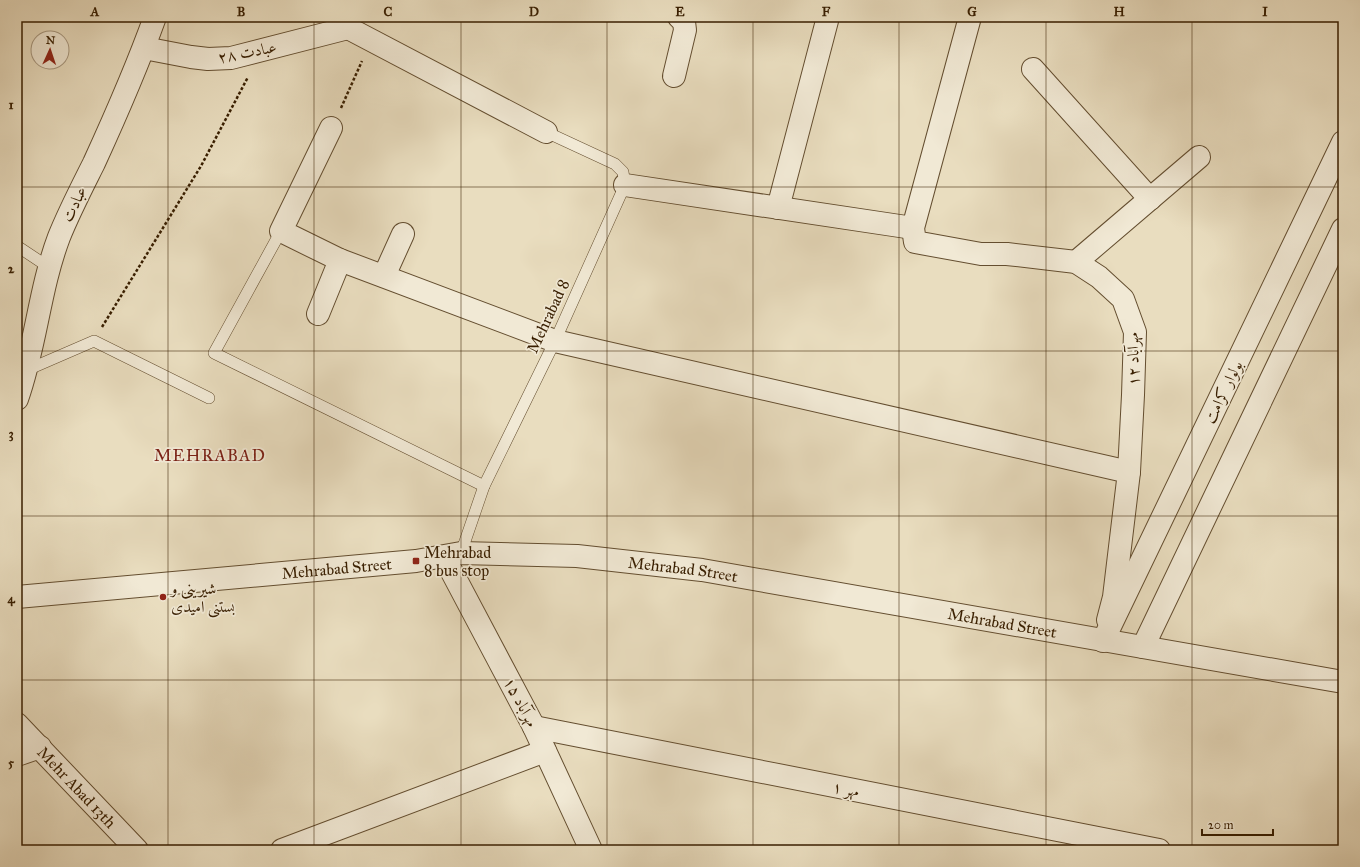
<svg xmlns="http://www.w3.org/2000/svg" width="1360" height="867" font-family="'IM FELL Great Primer',Amiri,serif">
  <style>
    .lines { fill: none; stroke-linecap: round; stroke-linejoin: round }
    .service-casing { stroke: #644e30; stroke-width: 12 }
    .minor-casing { stroke: #644e30; stroke-width: 24 }
    .tertiary-casing { stroke: #644e30; stroke-width: 24 }
    .path { stroke: #381e00; stroke-width: 2.5; stroke-dasharray: 3 2; stroke-linecap: butt }
    .service { stroke: #f1e9d5; stroke-width: 11 }
    .minor { stroke: #f1e9d5; stroke-width: 22 }
    .tertiary { stroke: #f1e9d5; stroke-width: 22 }
    .grid { fill: none; stroke: #381e00; stroke-width: 1; stroke-opacity: 0.55 }
    .poi-dot { fill: #8f2418; stroke: #f1e9d5; stroke-width: 1.5 }
    .labels { text-anchor: middle; dominant-baseline: central; stroke-width: 3.5; stroke-linejoin: round; paint-order: stroke }
    .street-label { font-size: 16px; fill: #381e00; stroke: #f1e9d5 }
    .poi-label { font-size: 16px; fill: #381e00; stroke: #f1e9d5; text-anchor: start }
    .neighbourhood-label { font-size: 17px; letter-spacing: 1px; fill: #7a1f14; stroke: #f1e9d5 }
    .neatline { fill: none; stroke: #381e00; stroke-width: 1.5 }
    .grid-label { font-size: 13px; text-anchor: middle; font-weight: bold; fill: #381e00 }
  </style>
  <rect width="100%" height="100%" fill="#e9ddbf"/>
  <filter id="stains"><feTurbulence type="fractalNoise" baseFrequency=".005" numOctaves="4"/><feColorMatrix values="0 0 0 0 .2 0 0 0 0 .09 0 0 0 0 .02 0 0 0 .5 -.17"/></filter>
  <radialGradient id="worn" r=".72"><stop offset=".6" stop-color="#630" stop-opacity="0"/><stop offset="1" stop-color="#630" stop-opacity=".3"/></radialGradient>
  <g class="lines">
    <g class="service-casing">
      <g id="service">
        <path d="M281,231L214,353L484,486"/>
        <path d="M17,246L50,268"/>
        <path d="M27,370L94,341L209,398"/>
        <path d="M461,553L484,486L555,341L625,185L623,172L615,164L546,132"/>
      </g>
    </g>
    <g class="minor-casing">
      <g id="minor">
        <path d="M970,17L913,228L915,242L981,254H1007L1076,262L1099,277L1123,299L1135,332L1133,395L1129,472L1114,597L1108,620"/>
        <path d="M348,28L546,132"/>
        <path d="M144,48L191,57L208,59L231,58L348,28"/>
        <path d="M1033,69L1150,199"/>
        <path d="M674,76L685,30L684,22L679,17"/>
        <path d="M331,128L281,231L340,260L555,341L1129,472"/>
        <path d="M625,185L913,228"/>
        <path d="M778,208L828,17"/>
        <path d="M1076,262L1199,157"/>
        <path d="M384,276L403,234"/>
        <path d="M318,314L340,260"/>
        <path d="M444,557L534,727L591,850"/>
        <path id="s1" d="M17,724L137,850"/>
        <path d="M534,727L1159,850"/>
        <path d="M17,755L40,747"/>
        <path d="M282,850L545,751"/>
      </g>
    </g>
    <g class="tertiary-casing">
      <g id="tertiary">
        <path d="M17,399C36,346 39,290 59,237C69,212 82,187 94,163C116,115 137,67 155,17"/>
        <path id="s2" d="M17,597L416,561L461,553L577,556L702,570L1343,682"/>
        <path d="M1103,641L1343,142"/>
        <path d="M1143,647L1343,229"/>
      </g>
    </g>
    <g class="path">
      <path d="M341,108L362,61"/>
      <path d="M102,327L201,166L248,77"/>
    </g>
    <use href="#service" class="service"/>
    <use href="#minor" class="minor"/>
    <use href="#tertiary" class="tertiary"/>
  </g>
  <path class="grid" d="M168,17V850M314,17V850M461,17V850M607,17V850M753,17V850M899,17V850M1046,17V850M1192,17V850M17,187H1343M17,351H1343M17,516H1343M17,680H1343"/>
  <g class="poi-dot">
    <rect x="412" y="557" width="8" height="8" rx="2"/>
    <circle cx="163" cy="597" r="4"/>
  </g>
  <g class="labels">
    <g class="street-label">
      <text transform="translate(247 52) rotate(-11)">عبادت ۲۸</text>
      <text transform="translate(74 204) rotate(-65)">عبادت</text>
      <text transform="translate(548 316) rotate(-65)">Mehrabad 8</text>
      <text transform="translate(1133 359) rotate(-91)">مهرآباد ۱۲</text>
      <text transform="translate(1223 392) rotate(-64)">بولوار کرامت</text>
      <text stroke="none"><textPath href="#s2" startOffset="321">Mehrabad Street</textPath></text>
      <text stroke="none"><textPath href="#s2" startOffset="669">Mehrabad Street</textPath></text>
      <text stroke="none"><textPath href="#s2" startOffset="993">Mehrabad Street</textPath></text>
      <text transform="translate(521 702) rotate(62)">مهرآباد ۱۵</text>
      <text stroke="none"><textPath href="#s1" startOffset="87">Mehr Abad 13th</textPath></text>
      <text transform="translate(846 789) rotate(11)">مهر ۱</text>
    </g>
    <g class="poi-label">
      <text x="424" y="552">Mehrabad<tspan x="424" dy="18">8 bus stop</tspan></text>
      <text x="171" y="588">شیرینی و<tspan x="171" dy="18">بستنی امیدی</tspan></text>
    </g>
    <g class="neighbourhood-label">
      <text x="210" y="455">MEHRABAD</text>
    </g>
  </g>
  <rect width="1360" height="867" fill="none" stroke="#e9ddbf" stroke-width="44"/>
  <g transform="translate(50 50) rotate(3)"><circle r="19" fill="#f1e9d5" stroke="#a79880"/>
  <path d="M0-3L7 15L0 10L-7 15Z" fill="#8f2418"/>
  <text y="-6" font-size="11" font-weight="bold" text-anchor="middle" fill="#381e00">N</text>
  </g>
  <path d="M1202 829v6h71v-6" fill="none" stroke="#381e00" stroke-width="2"/>
  <text x="1208" y="829" font-size="12" fill="#381e00" stroke="#f1e9d5" stroke-width="3" paint-order="stroke">20 m</text>
  <rect x="22" y="22" width="1316" height="823" class="neatline"/>
  <g class="grid-label">
    <text x="95" y="16">A</text>
    <text x="241" y="16">B</text>
    <text x="388" y="16">C</text>
    <text x="534" y="16">D</text>
    <text x="680" y="16">E</text>
    <text x="826" y="16">F</text>
    <text x="972" y="16">G</text>
    <text x="1119" y="16">H</text>
    <text x="1265" y="16">I</text>
    <text x="11" y="109">1</text>
    <text x="11" y="273">2</text>
    <text x="11" y="438">3</text>
    <text x="11" y="603">4</text>
    <text x="11" y="767">5</text>
  </g>
  <rect width="100%" height="100%" filter="url(#stains)"/>
  <rect width="100%" height="100%" fill="url(#worn)"/>
</svg>
